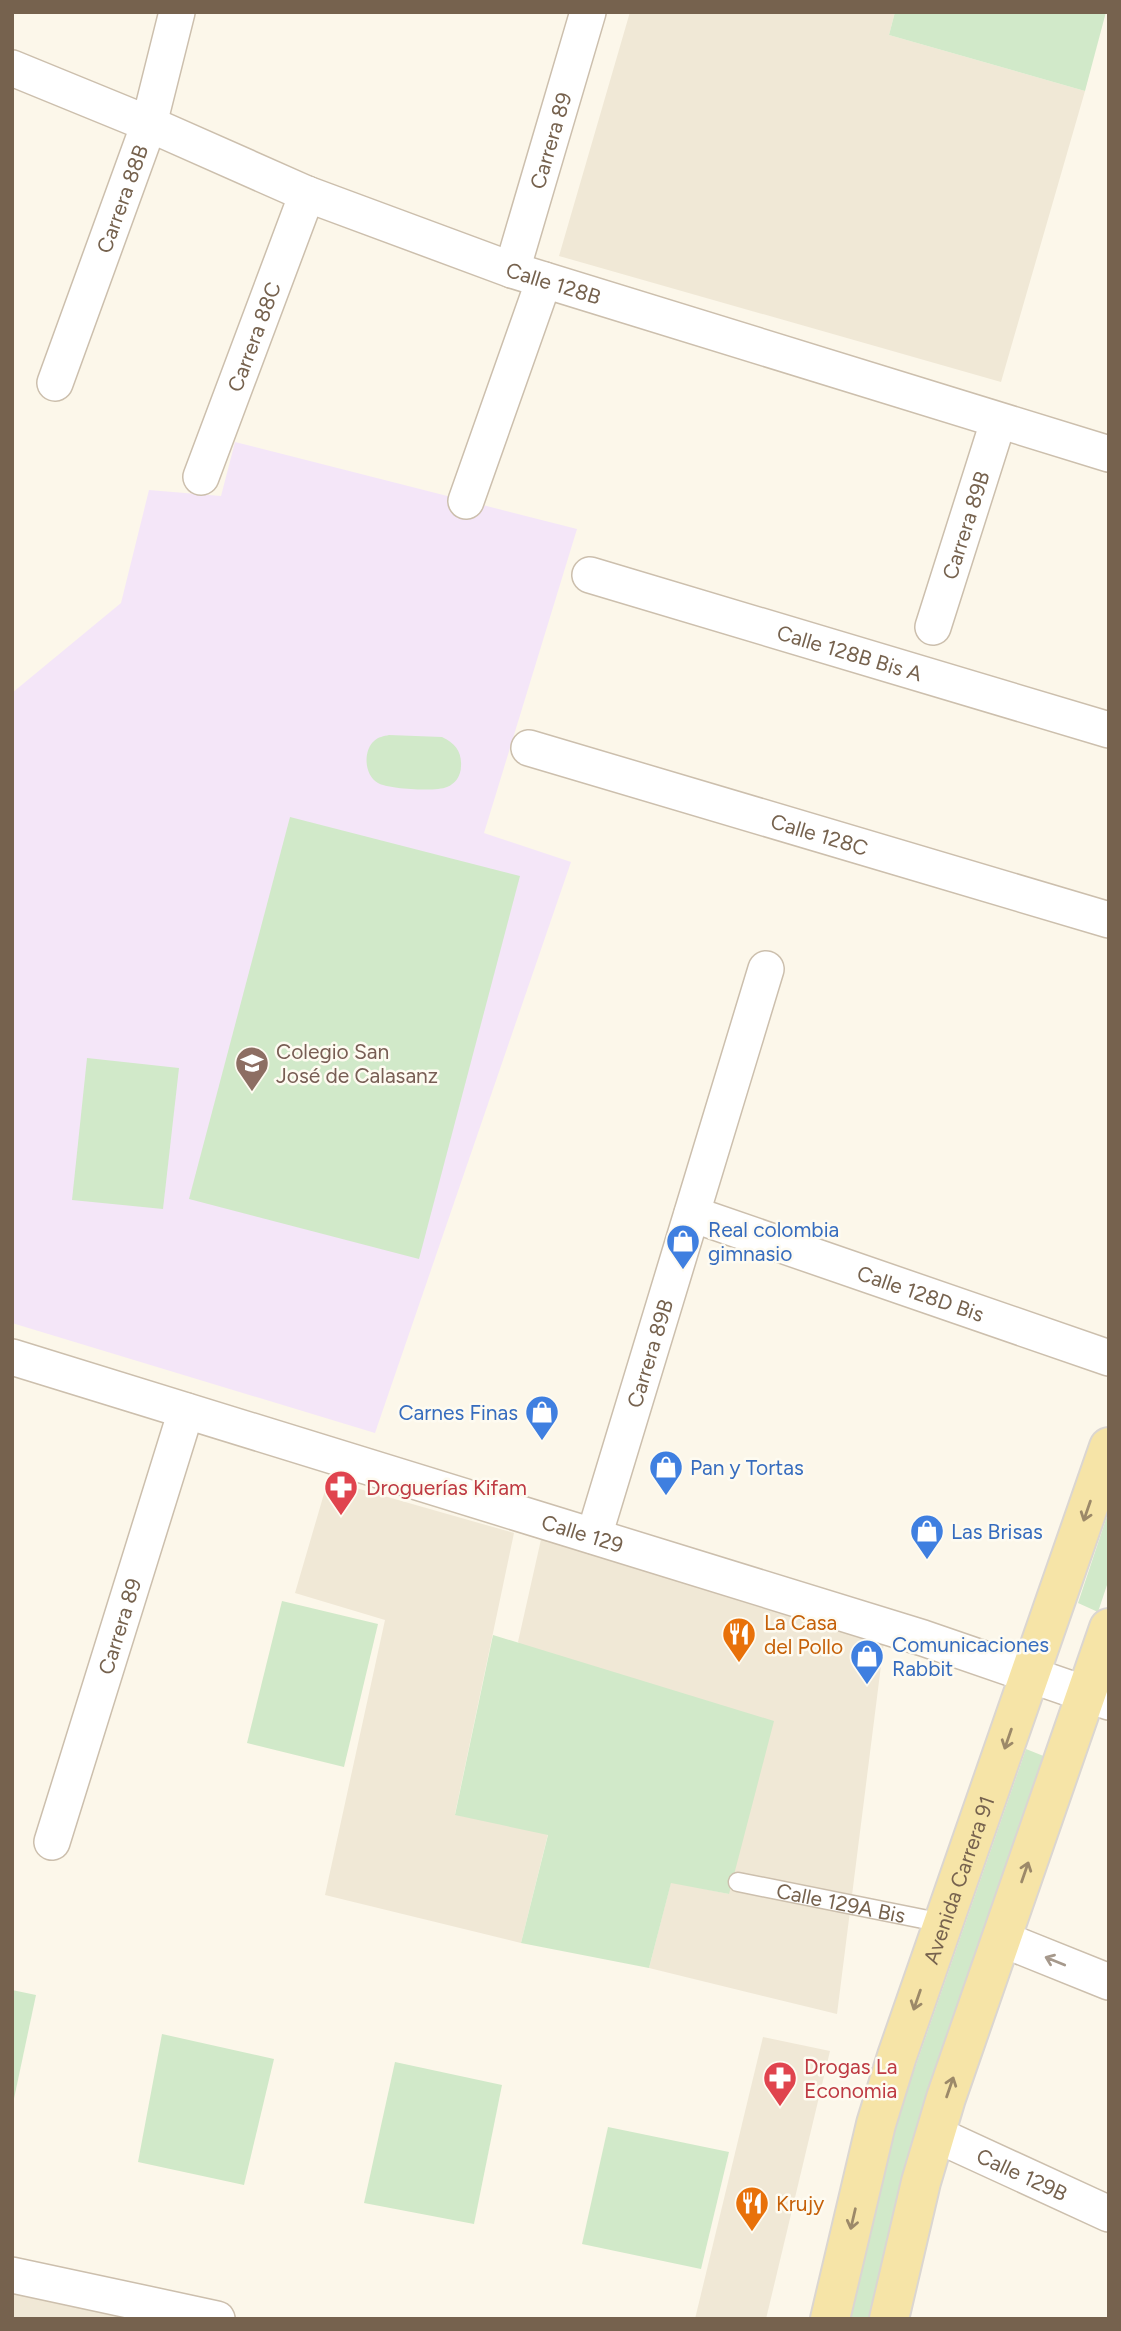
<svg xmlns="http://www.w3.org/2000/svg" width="1121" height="2331" font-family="Figtree,sans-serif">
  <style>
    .residential { fill: #f0e8d6 }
    .education { fill: #f4e6f8 }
    .green { fill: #d1e9c9 }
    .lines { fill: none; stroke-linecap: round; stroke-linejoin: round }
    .service-casing { stroke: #ccbfad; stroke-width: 21 }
    .minor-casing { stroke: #ccbfad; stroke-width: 38 }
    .primary-casing { stroke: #dbd6d1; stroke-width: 42 }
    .service { stroke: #fff; stroke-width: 18 }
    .minor { stroke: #fff; stroke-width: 35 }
    .primary { stroke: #f6e4a7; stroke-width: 38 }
    .oneway { stroke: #9c8969 }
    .oneway2 { stroke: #a6998c }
    .labels { text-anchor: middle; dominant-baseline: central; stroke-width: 5; stroke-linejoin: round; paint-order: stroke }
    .street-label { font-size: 21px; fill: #76624e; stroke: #fefbf1 }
    .education-label { font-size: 21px; fill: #785e54; stroke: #fefbf1; text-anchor: start }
    .shop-label { font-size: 21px; fill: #366cbe; stroke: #fefbf1; text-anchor: start }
    .health-label { font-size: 21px; fill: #be3a42; stroke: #fefbf1; text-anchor: start }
    .food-label { font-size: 21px; fill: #c56008; stroke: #fefbf1; text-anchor: start }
  </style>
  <rect width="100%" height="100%" fill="#fcf7ea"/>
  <g class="residential">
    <path d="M630,12H895L889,35L1085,91L1001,382L559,256Z"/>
    <path d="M328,1480L514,1533L455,1814L548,1834L521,1943L325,1895L385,1620L295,1593Z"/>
    <path d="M542,1535L885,1634L837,2014L649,1968L671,1882L729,1894L518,1642Z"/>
    <path d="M763,2037L830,2051L766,2319H695Z"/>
    <path d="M12,2285L169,2319H12Z"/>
  </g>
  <path class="education" d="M235,442L577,529L484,833L571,862L375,1433L12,1323V693L121,603L149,490L221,496Z"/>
  <g class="green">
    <path d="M895,12H1106L1085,91L889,35Z"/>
    <path d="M389,735L442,737C455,743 462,752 461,766C461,776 455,784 447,787C436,792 388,789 378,783C364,775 363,751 374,741C378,737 384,736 389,735Z"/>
    <path d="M290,817L520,876L419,1259L189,1199Z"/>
    <path d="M87,1058L179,1068L163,1209L72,1200Z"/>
    <path d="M1109,1510V1579L1098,1612L1078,1603Z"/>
    <path d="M282,1601L378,1624L344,1767L247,1743Z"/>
    <path d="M493,1635L774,1721L729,1894L671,1883L649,1968L521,1943L548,1835L455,1815Z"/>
    <path d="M1026,1749L1046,1757L932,2080L912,2143L874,2319H851L873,2206L892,2141L911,2079Z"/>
    <path d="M12,1990L36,1995L12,2108Z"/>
    <path d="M162,2034L274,2059L244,2185L138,2162Z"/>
    <path d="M395,2062L502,2085L474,2224L364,2203Z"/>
    <path d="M608,2127L729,2152L701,2269L582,2244Z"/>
  </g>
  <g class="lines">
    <g class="service-casing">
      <g id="service">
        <path id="s1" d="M738,1882L943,1923"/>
      </g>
    </g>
    <g class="minor-casing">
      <g id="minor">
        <path id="s2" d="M12,68L149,124L307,194L512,270L1109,454"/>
        <path id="s3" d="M512,270L588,12"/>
        <path id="s4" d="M55,383L149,124L177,12"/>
        <path id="s5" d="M201,477L307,194"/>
        <path d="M466,501L544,280"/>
        <path id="s6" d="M590,575L1109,730"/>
        <path id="s7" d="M933,627L998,422"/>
        <path id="s8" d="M529,748L1109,920"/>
        <path id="s9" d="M692,1214L1109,1358"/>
        <path id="s10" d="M12,1357L923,1638L1109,1702"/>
        <path id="s11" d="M594,1536L766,969"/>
        <path id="s12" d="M52,1842L186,1411"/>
        <path d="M1002,1939L1109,1982"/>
        <path id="s13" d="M935,2134L1109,2214"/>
        <path d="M12,2275L217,2319"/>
      </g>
    </g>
    <g class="primary-casing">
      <g id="primary">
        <path id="s14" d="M830,2319L876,2124L897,2056L1109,1447"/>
        <path d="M889,2319L921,2182L946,2098L1109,1628"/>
      </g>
    </g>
    <use href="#service" class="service"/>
    <use href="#minor" class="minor"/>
    <use href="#primary" class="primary"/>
  </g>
  <defs><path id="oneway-shaft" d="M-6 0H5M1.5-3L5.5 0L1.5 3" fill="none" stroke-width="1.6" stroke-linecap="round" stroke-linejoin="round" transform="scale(1.75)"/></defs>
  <g class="oneway">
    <use href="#oneway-shaft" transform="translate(1087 1511) rotate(109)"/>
    <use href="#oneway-shaft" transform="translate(1008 1739) rotate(109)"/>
    <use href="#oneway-shaft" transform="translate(1025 1872) rotate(-71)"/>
    <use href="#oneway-shaft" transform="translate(917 2000) rotate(109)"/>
    <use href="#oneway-shaft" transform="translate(950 2087) rotate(-71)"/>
    <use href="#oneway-shaft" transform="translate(853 2219) rotate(103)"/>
  </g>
  <use class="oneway2" href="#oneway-shaft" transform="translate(1055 1961) rotate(-158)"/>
  <defs>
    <g id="school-pin" transform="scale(1.75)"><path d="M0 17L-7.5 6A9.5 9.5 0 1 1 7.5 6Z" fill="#8d6e63" stroke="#fefbf1"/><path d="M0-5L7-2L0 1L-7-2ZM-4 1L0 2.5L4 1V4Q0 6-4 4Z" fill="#fff"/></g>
    <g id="shop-pin" transform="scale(1.75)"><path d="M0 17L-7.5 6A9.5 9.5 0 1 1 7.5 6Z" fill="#3f7fe0" stroke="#fefbf1"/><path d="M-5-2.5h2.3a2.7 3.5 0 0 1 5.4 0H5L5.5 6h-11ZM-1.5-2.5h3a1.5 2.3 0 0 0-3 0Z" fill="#fff"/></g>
    <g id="pharmacy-pin" transform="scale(1.75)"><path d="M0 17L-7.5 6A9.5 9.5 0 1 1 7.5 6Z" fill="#e0444e" stroke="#fefbf1"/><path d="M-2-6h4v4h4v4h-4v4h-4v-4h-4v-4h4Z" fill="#fff"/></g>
    <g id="restaurant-pin" transform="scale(1.75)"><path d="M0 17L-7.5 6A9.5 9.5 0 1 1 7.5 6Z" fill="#e8710a" stroke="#fefbf1"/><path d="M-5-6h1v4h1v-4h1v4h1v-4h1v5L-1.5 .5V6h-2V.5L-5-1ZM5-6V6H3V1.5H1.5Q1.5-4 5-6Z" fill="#fff"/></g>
  </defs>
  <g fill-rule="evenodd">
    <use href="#school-pin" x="252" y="1063"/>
    <use href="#shop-pin" x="683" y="1241"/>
    <use href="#shop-pin" x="542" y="1412"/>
    <use href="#shop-pin" x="666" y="1467"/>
    <use href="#pharmacy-pin" x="341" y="1487"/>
    <use href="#shop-pin" x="927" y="1531"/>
    <use href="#restaurant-pin" x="739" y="1634"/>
    <use href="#shop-pin" x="867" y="1656"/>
    <use href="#pharmacy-pin" x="780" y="2078"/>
    <use href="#restaurant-pin" x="752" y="2203"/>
  </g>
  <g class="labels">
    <g class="street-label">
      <text stroke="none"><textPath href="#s3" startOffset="135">Carrera 89</textPath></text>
      <text stroke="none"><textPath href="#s4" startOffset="196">Carrera 88B</textPath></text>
      <text stroke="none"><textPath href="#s2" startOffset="583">Calle 128B</textPath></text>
      <text stroke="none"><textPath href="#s5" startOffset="150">Carrera 88C</textPath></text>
      <text stroke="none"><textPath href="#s7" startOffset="107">Carrera 89B</textPath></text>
      <text stroke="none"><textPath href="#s6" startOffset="271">Calle 128B Bis A</textPath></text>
      <text stroke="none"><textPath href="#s8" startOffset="303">Calle 128C</textPath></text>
      <text stroke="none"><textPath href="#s9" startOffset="242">Calle 128D Bis</textPath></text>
      <text stroke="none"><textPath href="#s11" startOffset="191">Carrera 89B</textPath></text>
      <text stroke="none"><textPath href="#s10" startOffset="597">Calle 129</textPath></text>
      <text stroke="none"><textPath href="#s12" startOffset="226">Carrera 89</textPath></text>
      <text stroke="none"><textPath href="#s14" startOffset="458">Avenida Carrera 91</textPath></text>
      <text stroke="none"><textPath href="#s1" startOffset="105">Calle 129A Bis</textPath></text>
      <text stroke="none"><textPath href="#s13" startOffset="96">Calle 129B</textPath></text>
    </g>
    <g class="education-label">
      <text x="276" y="1051">Colegio San<tspan x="276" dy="24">José de Calasanz</tspan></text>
    </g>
    <g class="shop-label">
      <text x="708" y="1229">Real colombia<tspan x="708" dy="24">gimnasio</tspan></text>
      <text x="518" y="1412" text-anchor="end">Carnes Finas</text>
      <text x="690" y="1467">Pan y Tortas</text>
      <text x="951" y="1531">Las Brisas</text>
      <text x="892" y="1644">Comunicaciones<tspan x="892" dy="24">Rabbit</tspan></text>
    </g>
    <g class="health-label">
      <text x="366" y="1487">Droguerías Kifam</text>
      <text x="804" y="2066">Drogas La<tspan x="804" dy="24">Economia</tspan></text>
    </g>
    <g class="food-label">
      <text x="764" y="1622">La Casa<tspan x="764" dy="24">del Pollo</tspan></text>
      <text x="776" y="2203">Krujy</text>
    </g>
  </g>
  <rect width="1121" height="2331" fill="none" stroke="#76624e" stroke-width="28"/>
</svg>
